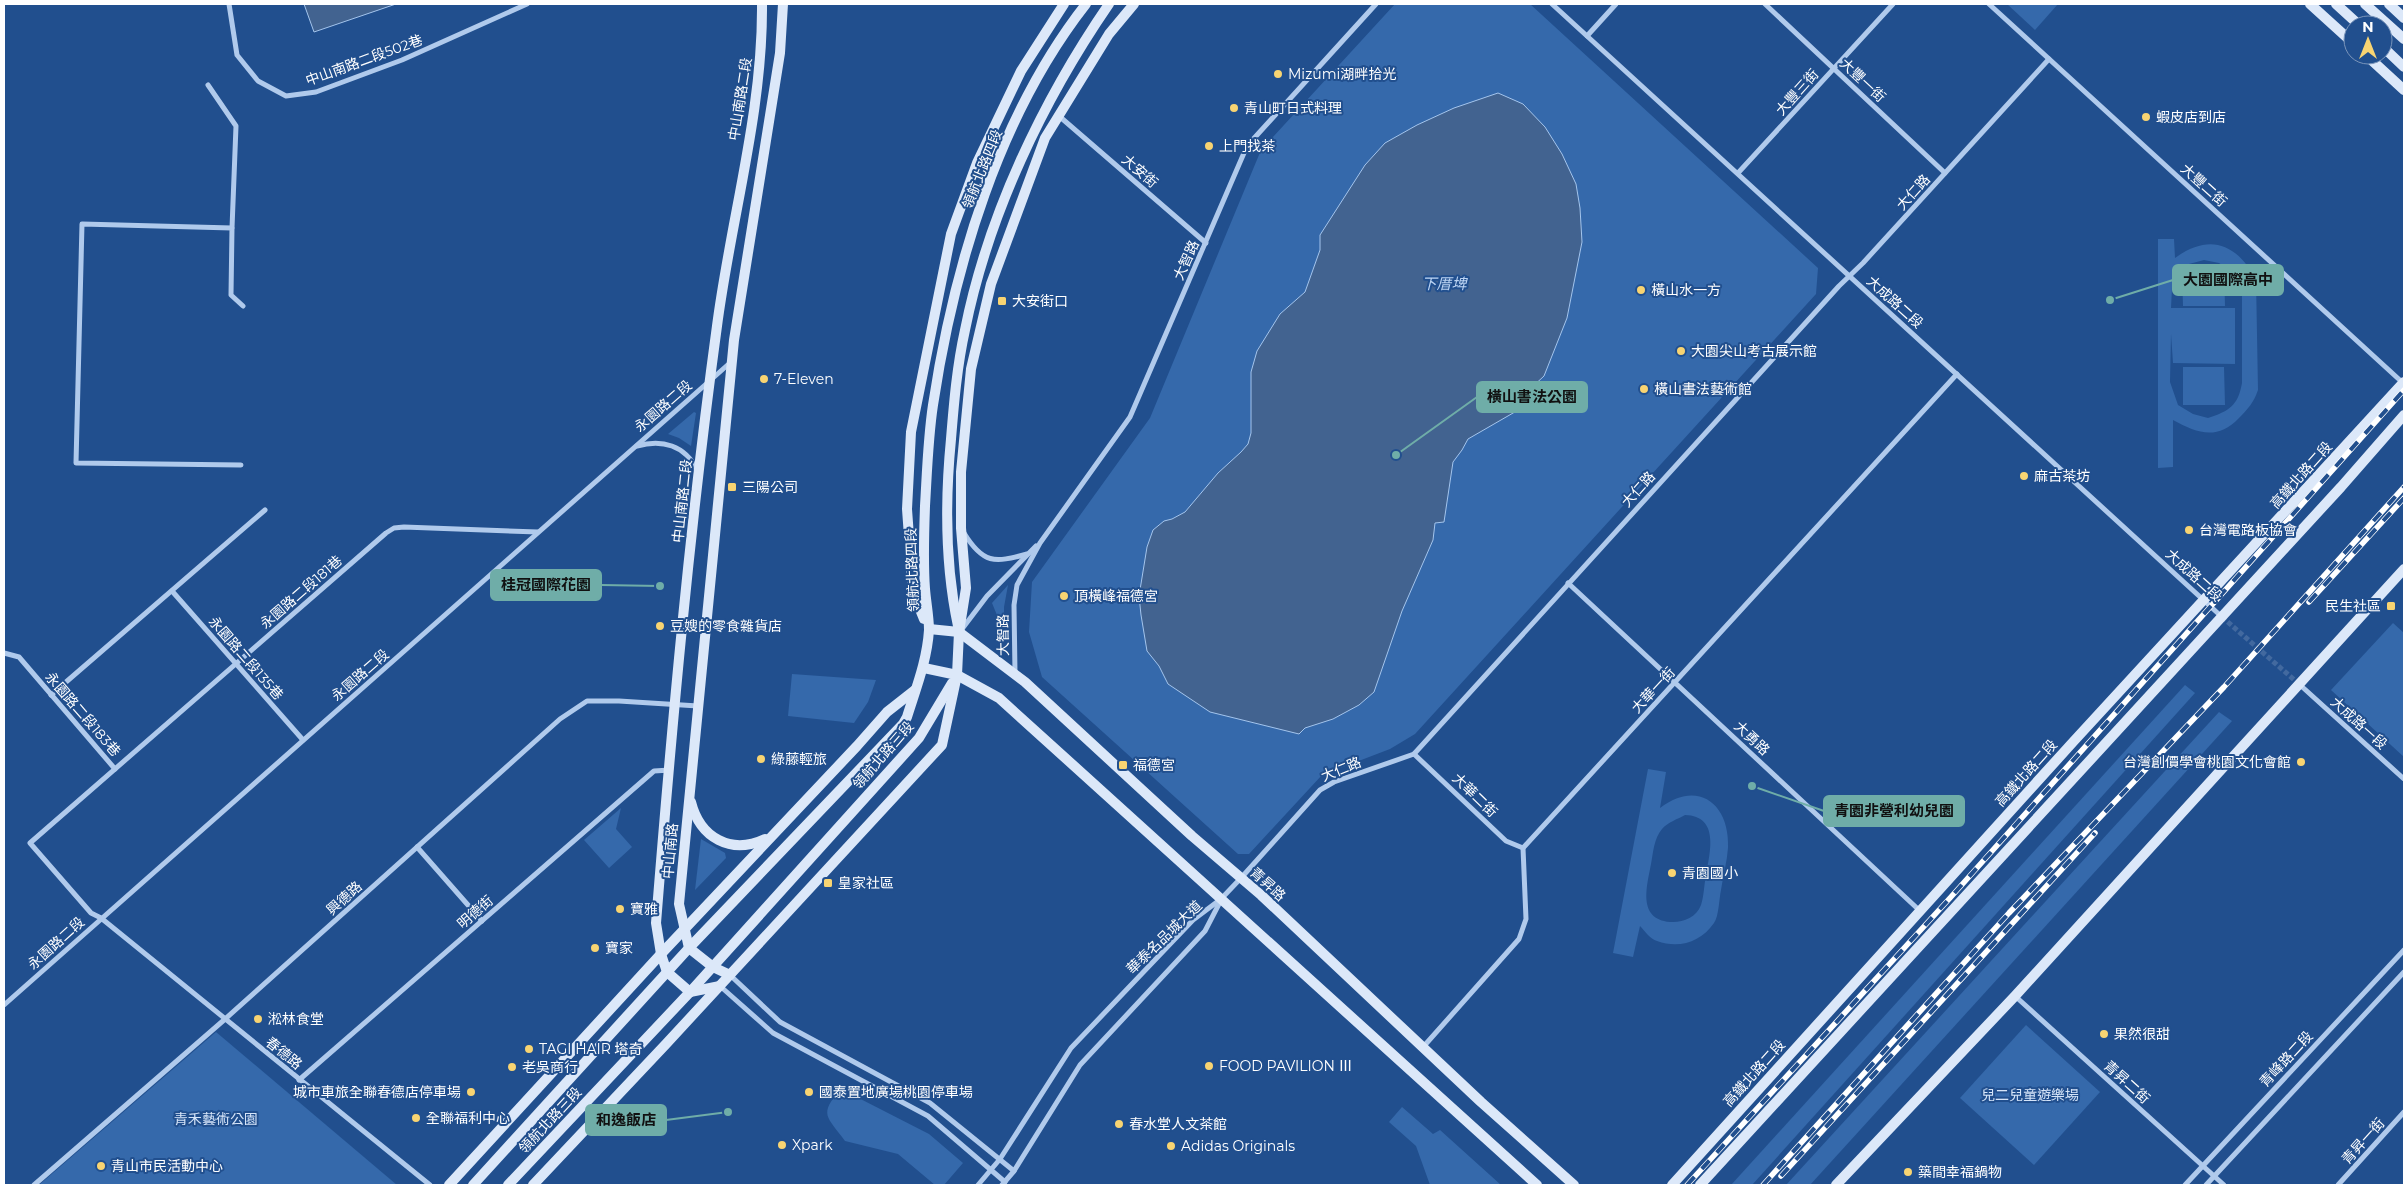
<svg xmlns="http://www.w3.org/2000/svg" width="2408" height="1189" font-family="Montserrat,'Noto Sans TC',sans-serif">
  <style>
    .green { fill: #3569ab; fill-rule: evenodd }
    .water { fill: #426390; stroke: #a4c5ed }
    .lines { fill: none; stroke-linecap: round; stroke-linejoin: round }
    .street-tunnel { stroke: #42699f; stroke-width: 5; stroke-dasharray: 5 2.5; stroke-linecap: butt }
    .street { stroke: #b0caec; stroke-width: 5 }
    .secondary { stroke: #dce8f9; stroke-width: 10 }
    .rail-casing { stroke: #fff; stroke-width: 5.5 }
    .rail { stroke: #214f8e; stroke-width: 4; stroke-dasharray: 11; stroke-linecap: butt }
    .poi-dot { fill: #f8d472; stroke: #214f8e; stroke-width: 2 }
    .labels { text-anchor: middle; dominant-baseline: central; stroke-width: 4; stroke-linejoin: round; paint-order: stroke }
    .street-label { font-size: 14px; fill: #fff; stroke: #214f8e }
    .poi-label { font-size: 14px; fill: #fff; stroke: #214f8e; text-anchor: start }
    .park-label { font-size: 14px; fill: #d6e5f9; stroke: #214f8e }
    .water-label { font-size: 15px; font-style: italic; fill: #bcd4f3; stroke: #214f8e }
    .leader { fill: none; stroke: #6fada8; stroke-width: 2 }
    .callout-dot { fill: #6fada8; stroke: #214f8e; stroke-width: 2 }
    .callout { fill: #6fada8; stroke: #6fada8; stroke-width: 2 }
    .callout-label { font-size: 15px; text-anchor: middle; font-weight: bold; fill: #111 }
  </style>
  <rect width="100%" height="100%" fill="#214f8e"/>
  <g class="green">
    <path d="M1395,4H1530L1818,268L1816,294L1415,734L1390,749L1322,775L1249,854H1238L1042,677L1029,632L1032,582L1150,418L1261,150Z"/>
    <path d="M2007,4H2058L2035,30Z"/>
    <path d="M2158,239H2174L2175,258C2209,233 2236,243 2256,279L2258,390C2254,402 2248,409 2239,418C2217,441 2197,433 2173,420V467L2158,468ZM2204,260L2219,263L2232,272L2242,293V383C2238,406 2229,411 2208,418L2193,414L2178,405L2170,382L2171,334L2173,363L2235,364V308H2171L2172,288L2182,273L2183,306H2225L2224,269H2185L2189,264Z"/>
    <path d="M2183,367H2224L2225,405H2183Z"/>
    <path d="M694,412L696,413L691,446L679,438L668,434Z"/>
    <path d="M1008,585L1004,607V625H1001L992,603Z"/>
    <path d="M2393,623L2404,633V757L2331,690Z"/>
    <path d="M792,674L876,680L868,702L854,723L788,716Z"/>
    <path d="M2185,685L2195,693L1752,1185H1731Z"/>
    <path d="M2219,712L2232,721L1810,1185H1786Z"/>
    <path d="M1648,769L1666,772L1660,808C1698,779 1730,804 1728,848C1727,862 1723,876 1721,890C1719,899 1719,916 1714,923C1701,942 1679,949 1657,941C1650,939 1645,931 1640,926L1633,957L1613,953ZM1685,815C1720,816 1710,853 1706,875C1704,885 1704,896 1701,905C1696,918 1682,923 1670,922C1637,919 1647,886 1651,864C1653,853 1654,838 1662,829C1668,822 1678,819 1685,815Z"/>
    <path d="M621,808L616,829L632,847L609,868L584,840Z"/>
    <path d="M701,839L725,853L726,858L695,890Z"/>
    <path d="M2026,1025L2100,1092L2034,1165L1960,1098Z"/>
    <path d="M216,1032L397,1185H39Z"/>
    <path d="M841,1089L929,1134L963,1163L944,1185H935L898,1154L845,1141C827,1116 818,1115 841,1089Z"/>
    <path d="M1402,1107L1433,1134L1440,1130L1501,1185H1430L1416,1146L1389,1122Z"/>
  </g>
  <g class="water">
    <path d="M304,4H396L314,32Z"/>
    <path d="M1498,93L1523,104L1545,127L1562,154L1576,184L1580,208L1582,242L1567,318L1544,376L1529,390L1520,409L1468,439L1462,450L1453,462L1444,522L1435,523L1433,540L1402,611L1374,692L1359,705L1333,719L1305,728L1299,734L1210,712L1168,684L1159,666L1147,651L1141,615L1139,596L1147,547L1153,530L1164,521L1172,519L1185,512L1218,473L1241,452L1248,444L1251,433V372L1257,351L1280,314L1305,292L1320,250V235L1365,165L1385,143L1417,125L1454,108Z"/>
  </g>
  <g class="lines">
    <path class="street-tunnel" d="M2222,617L2299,684"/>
    <g class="street">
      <path d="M229,4L237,55L258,81L286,96L316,92L402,60L527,4"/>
      <path d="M1552,4L2222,617"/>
      <path d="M1765,4L1945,173"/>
      <path d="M1989,4L2403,383"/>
      <path d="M1587,36L1616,4"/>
      <path d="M208,85L236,126L232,228"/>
      <path d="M1059,116L1206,243"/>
      <path d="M1738,173L1893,4"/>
      <path d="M637,446C662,439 685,445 697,470"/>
      <path d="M241,465L76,463L82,224L232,228L231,295L243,306"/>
      <path d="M964,533C983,564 994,563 1027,554"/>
      <path d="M1568,583L1919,910"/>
      <path d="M172,591L303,740"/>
      <path d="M962,629L987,596L1036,546"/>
      <path d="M4,653L19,657L115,769"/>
      <path d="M1015,673L1014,605L1017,585L1040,543L1130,417L1247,146L1376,4"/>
      <path d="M2299,684L2404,779"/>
      <path d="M51,695L265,510"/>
      <path d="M1414,754L1506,841L1523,848"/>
      <path d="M417,847L482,921"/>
      <path d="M730,975L780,1022L930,1103L1014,1171"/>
      <path d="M720,986L773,1033L928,1116L1005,1182"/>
      <path d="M2015,996L2224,1185"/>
      <path d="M4,1005L731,362"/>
      <path d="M1424,1046L1519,939L1526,919L1523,848L1957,374"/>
      <path d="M299,1080L654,771L670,770"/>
      <path d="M34,1185L224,1020L560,719L587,701H619L698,706"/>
      <path d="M430,1185L101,918L91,913L30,843L386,533L394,528L404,527L538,532"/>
      <path d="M978,1185L1000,1159L1071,1048L1193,920L1221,899L1241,878L1320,790L1334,782L1414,754L1839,286L1863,263L2049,59"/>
      <path d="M1002,1185L1014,1171L1080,1065L1205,931L1220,902"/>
      <path d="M2185,1185L2404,950"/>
      <path d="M2206,1185L2404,972"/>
      <path d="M2338,1185L2404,1112"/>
    </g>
    <g class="secondary">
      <path d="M2310,4L2353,43"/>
      <path d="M2336,4L2359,25"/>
      <path d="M2365,4L2404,39"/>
      <path d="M2389,4L2404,18"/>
      <path d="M2383,47L2404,67"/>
      <path d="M2366,55L2404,90"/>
      <path d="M924,619L913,592L907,509L911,432L951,234L977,163L1021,71L1064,4"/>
      <path d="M958,626C945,565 945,501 951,439C954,402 957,366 965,330C988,215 1043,100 1109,4"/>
      <path d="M929,629L959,632L1025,682L1192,836L1261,895L1481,1102L1574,1185"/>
      <path d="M924,668L957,675L999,698L1537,1185"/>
      <path d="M691,802C700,838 731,855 765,839"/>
      <path d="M730,975L713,967L689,948L679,904L734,340L780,53L783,4"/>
      <path d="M690,992L667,972L661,954L656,923C672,723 690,524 717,326C731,218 763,112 762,4"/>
      <path d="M690,992L720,986"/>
      <path d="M449,1185L661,954L857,746L887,712L915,690"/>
      <path d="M473,1185L689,948L903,724L907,717C916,688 927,661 929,630C929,617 926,602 925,589C923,562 924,533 925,506C927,473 928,438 933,405C954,266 999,115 1086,4"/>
      <path d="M508,1185L690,992L919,738L952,683"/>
      <path d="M533,1185L666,1044L942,745L957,675L959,632L966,588L961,528V472L971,369L991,284L1045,138L1109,34L1134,4"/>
      <path d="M1672,1185L2073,742L2404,382"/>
      <path d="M1700,1185L2341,487L2404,415"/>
      <path d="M1836,1185L2015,996L2404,569"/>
    </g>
    <g class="rail-casing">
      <g id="rail">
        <path d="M2309,602L2404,498"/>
        <path d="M1781,1176L2095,833"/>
        <path d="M1687,1185L1950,898L2404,390"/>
        <path d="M1763,1185L2009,913L2224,687L2404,487"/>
      </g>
    </g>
    <use href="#rail" class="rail"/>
  </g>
  <g class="poi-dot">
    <circle cx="1278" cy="74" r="5"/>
    <circle cx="1234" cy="108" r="5"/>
    <circle cx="2146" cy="117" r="5"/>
    <circle cx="1209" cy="146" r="5"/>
    <circle cx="1641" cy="290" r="5"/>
    <rect x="997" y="296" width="10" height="10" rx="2.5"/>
    <circle cx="1681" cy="351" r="5"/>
    <circle cx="764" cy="379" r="5"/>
    <circle cx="1644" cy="389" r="5"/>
    <circle cx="2024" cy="476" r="5"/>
    <rect x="727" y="482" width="10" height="10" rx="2.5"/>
    <circle cx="2189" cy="530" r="5"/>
    <circle cx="1064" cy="596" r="5"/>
    <rect x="2386" y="601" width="10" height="10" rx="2.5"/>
    <circle cx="660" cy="626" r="5"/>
    <circle cx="761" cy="759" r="5"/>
    <circle cx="2301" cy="762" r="5"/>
    <rect x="1118" y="760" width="10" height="10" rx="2.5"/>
    <circle cx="1672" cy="873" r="5"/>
    <rect x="823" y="878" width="10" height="10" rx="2.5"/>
    <circle cx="620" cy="909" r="5"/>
    <circle cx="595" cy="948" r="5"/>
    <circle cx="258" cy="1019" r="5"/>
    <circle cx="2104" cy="1034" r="5"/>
    <circle cx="529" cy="1049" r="5"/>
    <circle cx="1209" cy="1066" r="5"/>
    <circle cx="512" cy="1067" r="5"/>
    <circle cx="471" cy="1092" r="5"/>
    <circle cx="809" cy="1092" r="5"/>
    <circle cx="416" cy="1118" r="5"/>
    <circle cx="1119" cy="1124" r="5"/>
    <circle cx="782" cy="1145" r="5"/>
    <circle cx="1171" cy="1146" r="5"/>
    <circle cx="101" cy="1166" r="5"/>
    <circle cx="1908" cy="1172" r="5"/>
  </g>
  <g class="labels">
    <g class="street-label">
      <text transform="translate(364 60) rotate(-20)">中山南路二段502巷</text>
      <text transform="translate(1863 80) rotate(43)">大豐一街</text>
      <text transform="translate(1797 92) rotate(-48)">大豐三街</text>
      <text transform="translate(740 99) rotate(-81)">中山南路二段</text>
      <text transform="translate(982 169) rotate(-68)">領航北路四段</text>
      <text transform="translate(1140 171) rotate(41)">大安街</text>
      <text transform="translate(2204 185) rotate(42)">大豐二街</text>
      <text transform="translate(1913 192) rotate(-48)">大仁路</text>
      <text transform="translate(1186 260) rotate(-66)">大智路</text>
      <text transform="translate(1895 302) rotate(42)">大成路二段</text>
      <text transform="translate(663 406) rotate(-41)">永園路二段</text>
      <text transform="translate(2301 475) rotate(-48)">高鐵北路二段</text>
      <text transform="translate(1638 489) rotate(-48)">大仁路</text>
      <text transform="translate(682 501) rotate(-84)">中山南路二段</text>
      <text transform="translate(912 570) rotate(-92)">領航北路四段</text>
      <text transform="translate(2194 575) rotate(42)">大成路二段</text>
      <text transform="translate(301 592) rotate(-41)">永園路二段181巷</text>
      <text transform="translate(1003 635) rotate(-91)">大智路</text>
      <text transform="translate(246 658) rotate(49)">永園路二段135巷</text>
      <text transform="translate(360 675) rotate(-41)">永園路二段</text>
      <text transform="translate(1653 690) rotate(-47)">大華一街</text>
      <text transform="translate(83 714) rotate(49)">永園路二段183巷</text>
      <text transform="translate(2359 723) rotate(42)">大成路一段</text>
      <text transform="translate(1752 738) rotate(43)">大勇路</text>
      <text transform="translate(883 755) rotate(-49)">領航北路三段</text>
      <text transform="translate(1341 769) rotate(-22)">大仁路</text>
      <text transform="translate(2026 773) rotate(-48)">高鐵北路二段</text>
      <text transform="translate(1475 795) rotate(44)">大華二街</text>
      <text transform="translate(670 851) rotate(-85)">中山南路</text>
      <text transform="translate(1268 884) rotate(42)">青昇路</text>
      <text transform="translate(344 898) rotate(-42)">興德路</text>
      <text transform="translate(475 912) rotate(-41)">明德街</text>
      <text transform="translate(1164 937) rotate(-44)">華泰名品城大道</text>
      <text transform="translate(56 943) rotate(-42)">永園路二段</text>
      <text transform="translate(284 1053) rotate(39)">春德路</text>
      <text transform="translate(2286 1059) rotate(-47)">青峰路二段</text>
      <text transform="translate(1754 1073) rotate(-48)">高鐵北路二段</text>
      <text transform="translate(2127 1082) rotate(42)">青昇二街</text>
      <text transform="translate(550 1120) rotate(-47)">領航北路三段</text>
      <text transform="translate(2363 1141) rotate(-48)">青昇一街</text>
    </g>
    <g class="poi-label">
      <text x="1288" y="74">Mizumi湖畔拾光</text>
      <text x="1244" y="108">青山町日式料理</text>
      <text x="2156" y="117">蝦皮店到店</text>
      <text x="1219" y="146">上門找茶</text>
      <text x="1651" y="290">橫山水一方</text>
      <text x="1012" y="301">大安街口</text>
      <text x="1691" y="351">大園尖山考古展示館</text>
      <text x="774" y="379">7-Eleven</text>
      <text x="1654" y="389">橫山書法藝術館</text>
      <text x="2034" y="476">麻古茶坊</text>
      <text x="742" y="487">三陽公司</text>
      <text x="2199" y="530">台灣電路板協會</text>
      <text x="1074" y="596">頂橫峰福德宮</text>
      <text x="2381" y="606" text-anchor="end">民生社區</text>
      <text x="670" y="626">豆嫂的零食雜貨店</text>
      <text x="771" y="759">綠藤輕旅</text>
      <text x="2291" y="762" text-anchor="end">台灣創價學會桃園文化會館</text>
      <text x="1133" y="765">福德宮</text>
      <text x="1682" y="873">青園國小</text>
      <text x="838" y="883">皇家社區</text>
      <text x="630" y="909">寶雅</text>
      <text x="605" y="948">寶家</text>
      <text x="268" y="1019">淞林食堂</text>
      <text x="2114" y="1034">果然很甜</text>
      <text x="539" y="1049">TAGI HAIR 塔奇</text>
      <text x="1219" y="1066">FOOD PAVILION Ⅲ</text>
      <text x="522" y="1067">老吳商行</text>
      <text x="461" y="1092" text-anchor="end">城市車旅全聯春德店停車場</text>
      <text x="819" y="1092">國泰置地廣場桃園停車場</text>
      <text x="426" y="1118">全聯福利中心</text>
      <text x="1129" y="1124">春水堂人文茶館</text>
      <text x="792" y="1145">Xpark</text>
      <text x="1181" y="1146">Adidas Originals</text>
      <text x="111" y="1166">青山市民活動中心</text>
      <text x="1918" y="1172">築間幸福鍋物</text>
    </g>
    <g class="park-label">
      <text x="2030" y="1095">兒二兒童遊樂場</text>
      <text x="216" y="1119">青禾藝術公園</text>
    </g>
    <g class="water-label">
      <text x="1444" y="283">下厝埤</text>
    </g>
  </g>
  <path class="leader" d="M2110 300L2173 280M1396 455L1477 397M660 586L601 585M1752 786L1824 811M728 1112L666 1120"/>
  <g class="callout-dot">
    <circle cx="2110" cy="300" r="5"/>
    <circle cx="1396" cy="455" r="5"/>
    <circle cx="660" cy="586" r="5"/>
    <circle cx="1752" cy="786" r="5"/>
    <circle cx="728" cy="1112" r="5"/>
  </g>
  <g class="callout">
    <rect x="2173" y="265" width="110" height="30" rx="5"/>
    <rect x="1477" y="382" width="110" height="30" rx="5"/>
    <rect x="491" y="570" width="110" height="30" rx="5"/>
    <rect x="1824" y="796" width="140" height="30" rx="5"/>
    <rect x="586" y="1105" width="80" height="30" rx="5"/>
  </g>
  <g class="callout-label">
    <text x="2228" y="285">大園國際高中</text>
    <text x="1532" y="402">橫山書法公園</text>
    <text x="546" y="590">桂冠國際花園</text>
    <text x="1894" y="816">青園非營利幼兒園</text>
    <text x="626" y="1125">和逸飯店</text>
  </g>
  <rect width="2408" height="1189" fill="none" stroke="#ffffff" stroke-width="10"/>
  <g transform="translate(2368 40)"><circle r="24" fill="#214f8e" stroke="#7a95bb"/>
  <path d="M0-4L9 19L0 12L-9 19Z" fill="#f8d472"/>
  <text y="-8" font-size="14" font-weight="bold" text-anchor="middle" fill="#ffffff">N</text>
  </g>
</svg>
